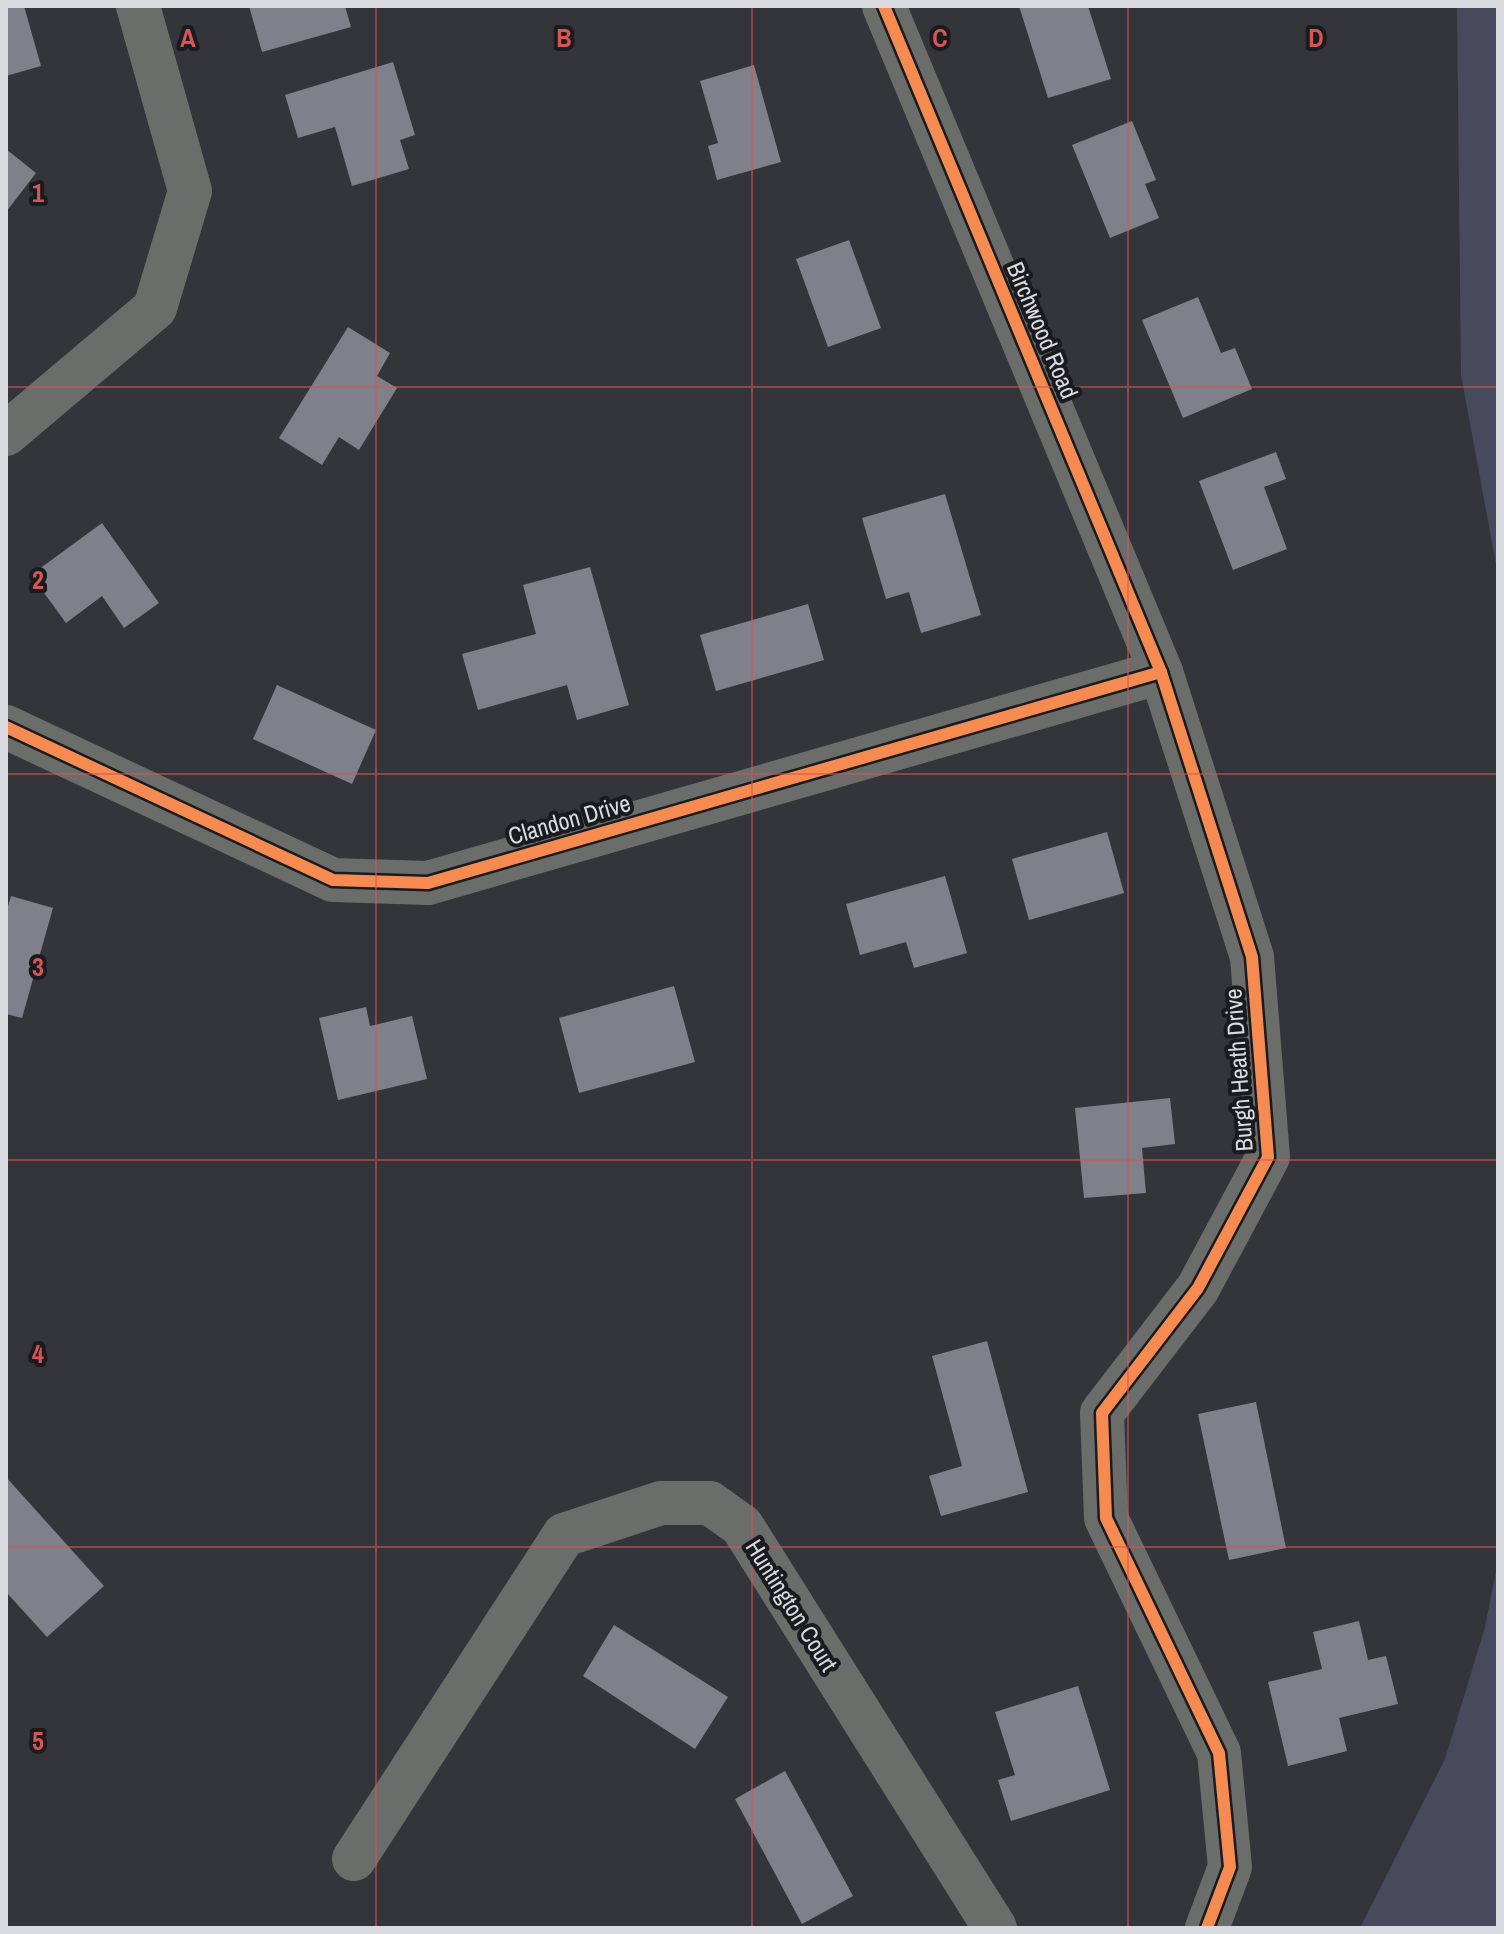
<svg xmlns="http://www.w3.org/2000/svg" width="1504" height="1934" font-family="'Archivo Narrow',sans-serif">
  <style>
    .green { fill: #47495d }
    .building { fill: #7f808a }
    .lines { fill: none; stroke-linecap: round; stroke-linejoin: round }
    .street { stroke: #6a6d6a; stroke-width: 44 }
    .cycleway-casing { stroke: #1a1b1f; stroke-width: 17 }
    .cycleway { stroke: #f68b52; stroke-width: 12 }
    .grid { fill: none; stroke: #d75556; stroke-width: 2; stroke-opacity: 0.55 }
    .labels { text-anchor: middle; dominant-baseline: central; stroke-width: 8; stroke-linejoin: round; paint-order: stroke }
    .street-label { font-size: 24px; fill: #dadbe1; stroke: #1a1b1f }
    .grid-label { font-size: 26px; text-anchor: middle; font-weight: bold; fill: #d75556; stroke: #1a1b1f; stroke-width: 8; stroke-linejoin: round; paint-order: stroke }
  </style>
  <rect width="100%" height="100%" fill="#34353a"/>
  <g class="green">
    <path d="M1457,6H1498V575L1461,375Z"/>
    <path d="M1498,1561V1928H1360L1445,1759L1485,1627Z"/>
  </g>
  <g class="building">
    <path d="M6,6H24L41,66L6,76Z"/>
    <path d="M249,6H345L351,27L262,52Z"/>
    <path d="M1019,6H1088L1111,79L1048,98Z"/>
    <path d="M393,62L415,135L400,140L409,169L352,186L335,127L298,138L285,95Z"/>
    <path d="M754,65L781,162L717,180L708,146L718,143L700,81Z"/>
    <path d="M1132,121L1156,180L1145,184L1159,218L1110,238L1072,145Z"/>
    <path d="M6,149L36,173L6,212Z"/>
    <path d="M849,240L881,328L828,347L796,259Z"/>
    <path d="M1198,297L1221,353L1235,348L1252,389L1183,418L1142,320Z"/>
    <path d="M348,327L390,353L377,376L397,388L359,450L339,437L322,465L279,438Z"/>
    <path d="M1276,452L1286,479L1264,487L1287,549L1233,570L1199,481Z"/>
    <path d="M945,494L981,615L921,633L909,592L886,599L862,518Z"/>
    <path d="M102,523L159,603L124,628L102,596L66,623L31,575Z"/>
    <path d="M590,567L629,705L577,720L567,685L478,710L462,654L536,634L523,585Z"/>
    <path d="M808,604L824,660L716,691L700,635Z"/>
    <path d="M277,685L376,730L352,784L253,739Z"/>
    <path d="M1107,832L1124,893L1029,920L1012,859Z"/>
    <path d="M945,876L967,953L914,968L906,942L860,955L846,904Z"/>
    <path d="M11,896L53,908L22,1018L6,1014V913Z"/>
    <path d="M674,986L695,1062L579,1093L559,1018Z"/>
    <path d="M366,1007L370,1026L412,1016L427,1079L338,1100L319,1018Z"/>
    <path d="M1170,1098L1175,1144L1142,1148L1146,1193L1084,1198L1075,1108Z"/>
    <path d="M987,1341L1028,1492L941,1516L929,1476L962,1466L932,1356Z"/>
    <path d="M1256,1402L1286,1548L1229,1560L1198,1414Z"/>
    <path d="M6,1477L104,1586L47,1637L6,1592Z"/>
    <path d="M1359,1621L1368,1660L1386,1656L1398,1704L1339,1718L1347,1751L1288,1766L1268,1682L1322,1669L1313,1632Z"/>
    <path d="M614,1625L728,1697L695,1749L583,1676Z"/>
    <path d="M1078,1686L1110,1790L1011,1821L998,1780L1015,1775L995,1712Z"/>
    <path d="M785,1771L853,1896L802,1924L735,1799Z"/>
  </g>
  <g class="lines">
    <g class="street">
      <path d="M884,6L1161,672L1252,957L1268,1157L1198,1288L1102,1413L1106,1518L1219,1753L1230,1867L1207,1928"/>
      <path d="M6,434L155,308L190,191L138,6"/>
      <path d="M6,727L333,880L428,883L1161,672"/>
      <path d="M354,1859L564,1535L661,1503H710L742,1526L995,1928"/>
    </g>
    <g class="cycleway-casing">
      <g id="cycleway">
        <path d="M884,6L1161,672L1252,957L1268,1157L1198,1288L1102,1413L1106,1518L1219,1753L1230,1867L1207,1928"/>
        <path d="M6,727L333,880L428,883L1161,672"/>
      </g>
    </g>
    <use href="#cycleway" class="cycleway"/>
  </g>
  <path class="grid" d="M376,6V1928M752,6V1928M1128,6V1928M6,387H1498M6,774H1498M6,1160H1498M6,1547H1498"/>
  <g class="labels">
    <g class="street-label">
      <text transform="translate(1043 330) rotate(67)">Birchwood Road</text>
      <text transform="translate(569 819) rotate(-16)">Clandon Drive</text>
      <text transform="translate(1238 1070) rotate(-94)">Burgh Heath Drive</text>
      <text transform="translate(792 1605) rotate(58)">Huntington Court</text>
    </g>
  </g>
  <g class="grid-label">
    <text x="188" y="47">A</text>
    <text x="564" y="47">B</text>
    <text x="940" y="47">C</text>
    <text x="1316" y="47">D</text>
    <text x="38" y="202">1</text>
    <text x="38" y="589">2</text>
    <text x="38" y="976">3</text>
    <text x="38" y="1363">4</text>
    <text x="38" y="1750">5</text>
  </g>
  <rect width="1504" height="1934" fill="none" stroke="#dadbe1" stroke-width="16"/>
</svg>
